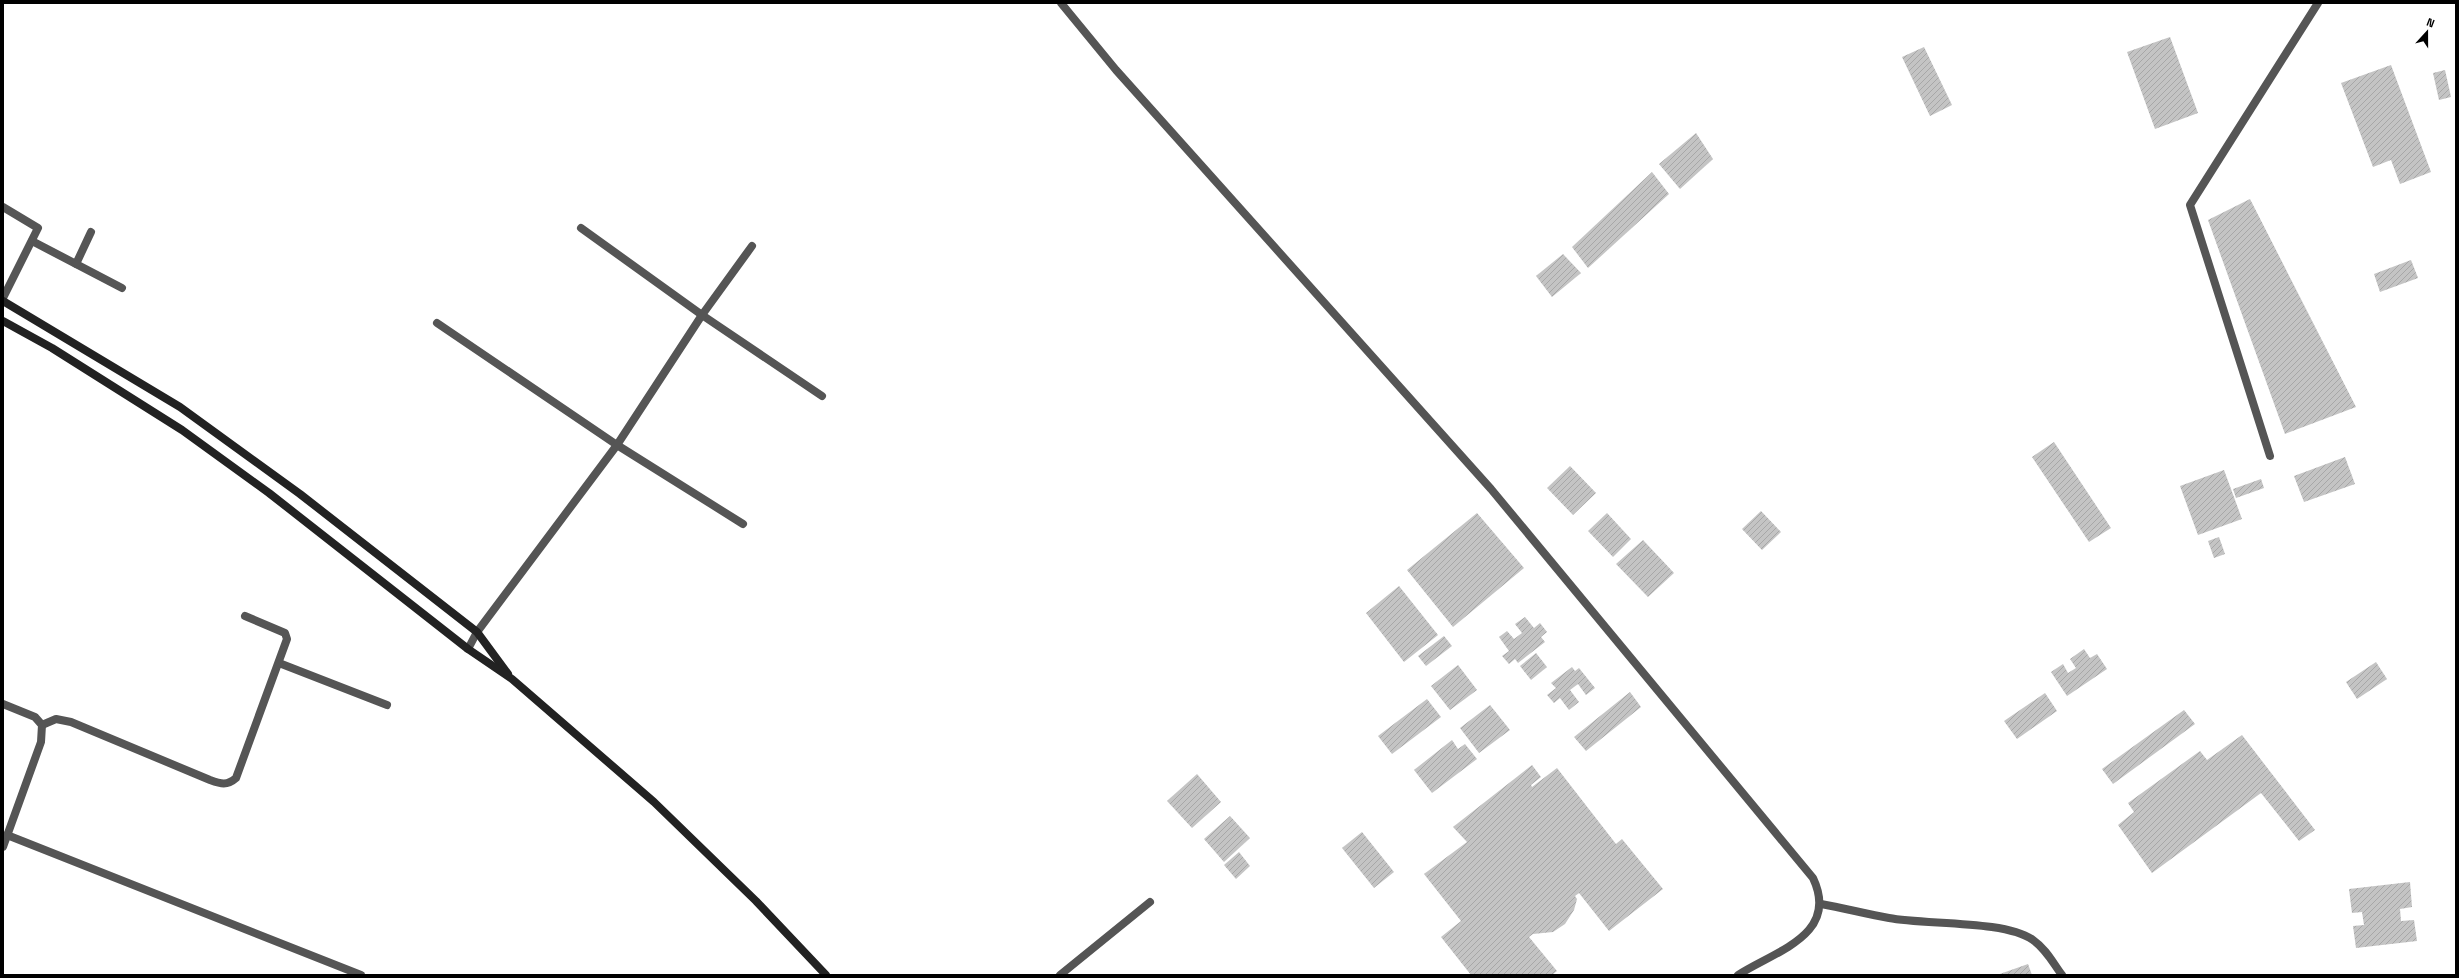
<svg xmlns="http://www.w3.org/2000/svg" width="2459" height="978" font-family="'Space Grotesk',sans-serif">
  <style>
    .building { fill: url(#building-hatch) }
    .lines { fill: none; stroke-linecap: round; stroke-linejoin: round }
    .service { stroke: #555; stroke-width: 8 }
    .minor { stroke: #555; stroke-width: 8 }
    .tertiary { stroke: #555; stroke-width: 8 }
    .secondary { stroke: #222; stroke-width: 8 }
  </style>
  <defs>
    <pattern id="building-hatch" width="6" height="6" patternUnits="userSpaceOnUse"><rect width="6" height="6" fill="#c4c4c4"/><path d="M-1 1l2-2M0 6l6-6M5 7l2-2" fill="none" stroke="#a7a7a7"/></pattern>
  </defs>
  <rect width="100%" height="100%" fill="#fff"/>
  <g class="building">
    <path d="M2170,37L2198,113L2155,129L2127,52Z"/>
    <path d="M1924,47L1952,105L1930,116L1902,57Z"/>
    <path d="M2391,65L2431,172L2400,184L2391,160L2373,167L2341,83Z"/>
    <path d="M2445,70L2451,97L2439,100L2433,73Z"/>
    <path d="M1696,133L1713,159L1680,189L1659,164Z"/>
    <path d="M1652,172L1669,194L1588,268L1572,247Z"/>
    <path d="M2250,199L2356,407L2285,434L2208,220Z"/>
    <path d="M1563,254L1581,273L1552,297L1536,276Z"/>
    <path d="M2411,260L2418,278L2380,292L2374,274Z"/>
    <path d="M2054,442L2111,528L2089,542L2032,457Z"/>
    <path d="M2345,457L2355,484L2304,502L2294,476Z"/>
    <path d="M1570,466L1596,493L1573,515L1547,488Z"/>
    <path d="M2224,470L2242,519L2198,535L2180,486Z"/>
    <path d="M2261,479L2264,488L2236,498L2233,489Z"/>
    <path d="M1761,511L1781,532L1762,550L1742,529Z"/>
    <path d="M1477,513L1524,568L1453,627L1407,570Z"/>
    <path d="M1607,513L1631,539L1613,557L1588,531Z"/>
    <path d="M2219,537L2225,554L2214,558L2208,541Z"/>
    <path d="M1643,540L1674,573L1648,597L1616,564Z"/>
    <path d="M1399,586L1438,635L1404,662L1366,613Z"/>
    <path d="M1525,617L1534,628L1540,623L1547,632L1541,637L1545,642L1518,663L1515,659L1509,664L1502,656L1509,651L1499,637L1507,631L1514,639L1522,633L1515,624Z"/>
    <path d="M1444,636L1452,646L1426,666L1418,656Z"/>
    <path d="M2084,649L2090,658L2097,654L2107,669L2067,696L2051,672L2063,664L2068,673L2076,668L2070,659Z"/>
    <path d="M1536,653L1547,667L1531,680L1520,666Z"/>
    <path d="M2376,662L2387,679L2357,699L2346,682Z"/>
    <path d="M1458,665L1477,690L1450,710L1431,686Z"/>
    <path d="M1572,667L1575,671L1579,668L1595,688L1586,695L1578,684L1570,690L1579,702L1569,710L1560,698L1554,703L1547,695L1556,688L1551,683Z"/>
    <path d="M1630,692L1641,707L1586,751L1574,737Z"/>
    <path d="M2045,693L2057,711L2017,739L2004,721Z"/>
    <path d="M1427,699L1441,717L1392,754L1378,736Z"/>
    <path d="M1490,705L1510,730L1479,753L1460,728Z"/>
    <path d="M2184,710L2195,724L2113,784L2102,769Z"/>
    <path d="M2242,735L2315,830L2299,841L2261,793L2152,873L2118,825L2134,812L2128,803L2200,751L2207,760Z"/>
    <path d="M1452,740L1458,749L1465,744L1477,759L1432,793L1414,770Z"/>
    <path d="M1532,765L1541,777L1531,785L1532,787L1557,768L1616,844L1622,839L1663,889L1609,931L1579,893L1575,896L1577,899L1574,910L1565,924L1553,932L1533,934L1529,937L1557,971L1552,975H1471L1441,937L1461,921L1424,874L1467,842L1453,827Z"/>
    <path d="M1197,774L1221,802L1192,828L1167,801Z"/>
    <path d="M1230,816L1250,838L1224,862L1204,839Z"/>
    <path d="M1362,832L1394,872L1374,888L1342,848Z"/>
    <path d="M1239,852L1250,866L1236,879L1224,865Z"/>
    <path d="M2410,882L2412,907L2400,909L2401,921L2414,920L2417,941L2356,948L2353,926L2364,925L2362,912L2352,913L2349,889Z"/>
    <path d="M2028,964L2032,975H1997Z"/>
  </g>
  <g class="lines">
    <g class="service">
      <path d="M279,663L387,705"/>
      <path d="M3,704L35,717L42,725L41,742L3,847"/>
      <path d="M42,725L56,719L71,722L210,780C221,784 227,786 236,778L287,639L285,633L245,616"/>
      <path d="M7,835L361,975"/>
      <path d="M1821,904C1844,908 1866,914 1889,918C1925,925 2005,920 2033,940C2046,949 2053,963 2062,975"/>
    </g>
    <g class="minor">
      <path d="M3,207L38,228L3,298"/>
      <path d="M581,228L702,315L822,396"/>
      <path d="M32,241L122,288"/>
      <path d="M76,264L91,232"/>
      <path d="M437,323L617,445L743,524"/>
      <path d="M2270,456L2190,205L2318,3"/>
      <path d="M468,649L477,632L617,445L702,315L752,246"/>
      <path d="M1060,975L1150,902"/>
    </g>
    <path class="tertiary" d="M1061,3L1116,70L1491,489L1813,878C1840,935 1775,951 1738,975"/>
    <g class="secondary">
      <path d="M3,301L180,407L300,494L477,632L508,674"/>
      <path d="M3,321L52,348L182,430L269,493L468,649L512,679L654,802L756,901L826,975"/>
    </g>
  </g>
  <rect width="2459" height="978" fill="none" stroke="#000000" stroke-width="8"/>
  <g transform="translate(2427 32) rotate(21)" stroke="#ffffff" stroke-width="3" paint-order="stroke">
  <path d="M0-3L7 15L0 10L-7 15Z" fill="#000000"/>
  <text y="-6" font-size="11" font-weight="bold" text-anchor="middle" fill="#000000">N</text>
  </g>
</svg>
